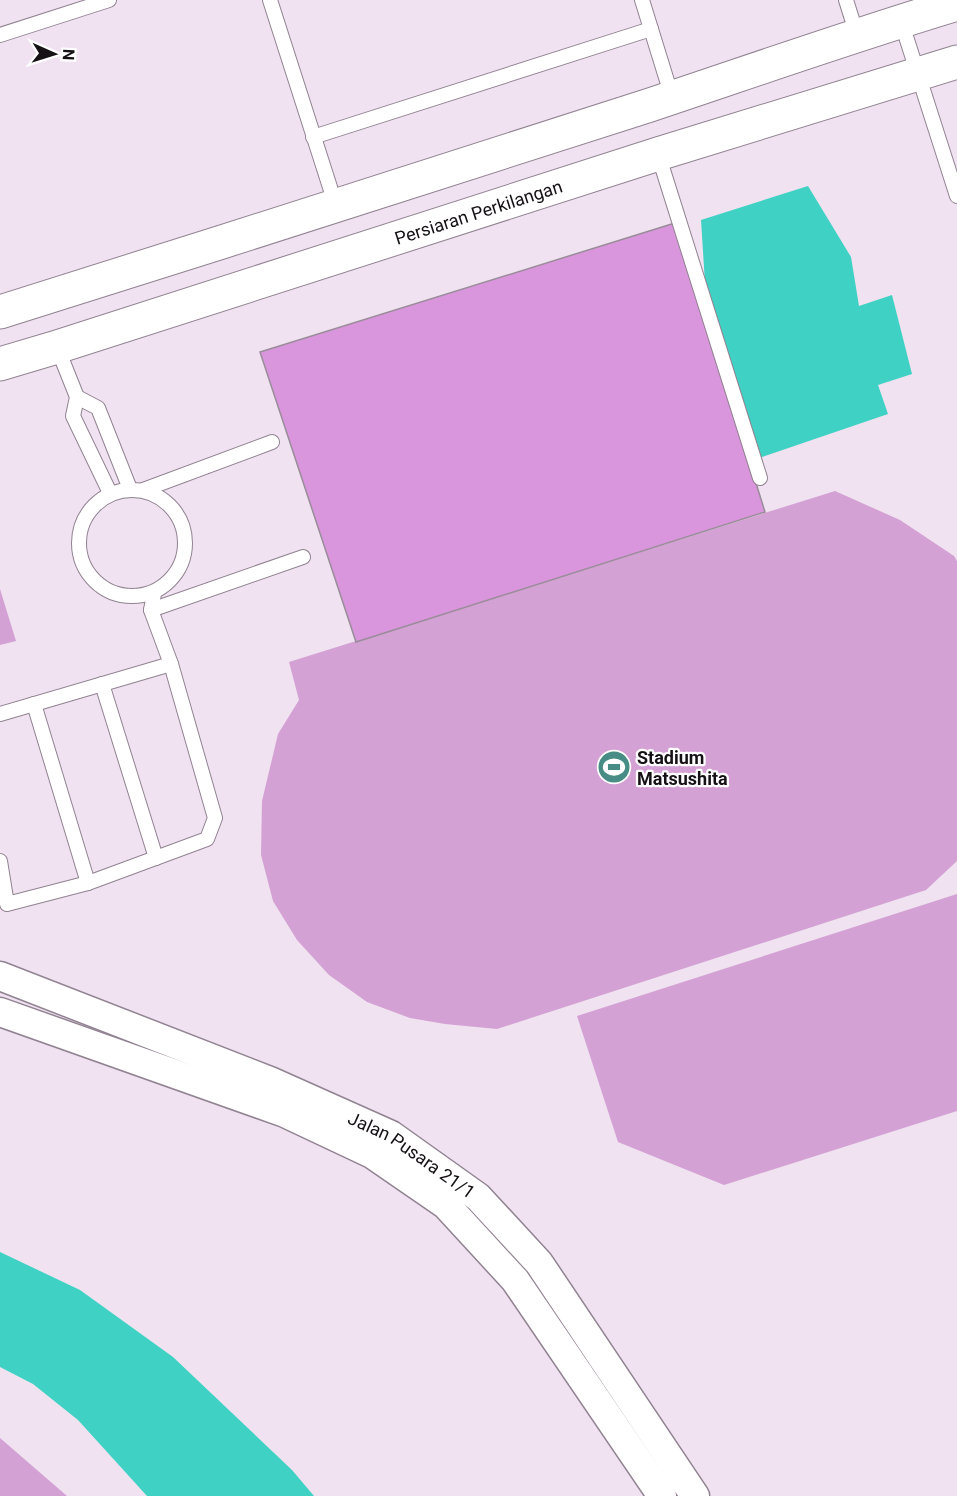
<svg xmlns="http://www.w3.org/2000/svg" width="957" height="1496" font-family="Roboto,sans-serif">
  <style>
    .green { fill: #d3a1d4 }
    .water { fill: #3fd1c3 }
    .building { fill: #da96dc; stroke: #998c99; stroke-width: 1.5 }
    .lines { fill: none; stroke-linecap: round; stroke-linejoin: round }
    .service-casing { stroke: #918391; stroke-width: 16 }
    .minor-casing { stroke: #918391; stroke-width: 31 }
    .secondary-casing { stroke: #918391; stroke-width: 35 }
    .service { stroke: #fff; stroke-width: 14 }
    .minor { stroke: #fff; stroke-width: 28 }
    .secondary { stroke: #fff; stroke-width: 33 }
    .labels { text-anchor: middle; dominant-baseline: central; stroke-width: 4.5; stroke-linejoin: round; paint-order: stroke }
    .street-label { font-size: 18px; fill: #151115; stroke: #fff }
    .poi-label { font-size: 18px; font-weight: bold; fill: #151115; stroke: #fff; text-anchor: start }
  </style>
  <rect width="100%" height="100%" fill="#f0e2f0"/>
  <g class="green">
    <path d="M835,491L900,520L954,556L957,561V861L926,890L497,1029L445,1024L410,1018L367,1002L329,975L297,940L273,901L261,855L262,801L278,734L299,700L289,662Z"/>
    <path d="M0,589L16,641L0,645Z"/>
    <path d="M957,894V1111L724,1185L618,1142L577,1016Z"/>
    <path d="M0,1438L67,1496H0Z"/>
  </g>
  <g class="water">
    <path d="M808,186L851,257L859,306L892,295L912,374L878,385L888,414L756,459L705,283L701,220Z"/>
    <path d="M0,1252L80,1290L173,1357L292,1470L314,1496H147L78,1420L33,1384L0,1367Z"/>
  </g>
  <path class="building" d="M675,223L765,512L356,642L260,352Z"/>
  <g class="lines">
    <g class="service-casing">
      <g id="service">
        <path d="M270,0L336,206"/>
        <path d="M642,0L672,97"/>
        <path d="M846,0L857,35"/>
        <path d="M901,21L957,196"/>
        <path d="M0,35L109,0"/>
        <path d="M313,137L651,29"/>
        <path d="M658,154L760,478"/>
        <path d="M57,347L77,397L73,416L110,493"/>
        <path d="M77,397L98,408L130,489"/>
        <circle cx="132" cy="543" r="53"/>
        <path d="M143,490L272,442"/>
        <path d="M151,610L303,557"/>
        <path d="M102,684L156,858"/>
        <path d="M34,704L88,883"/>
        <path d="M0,714L171,664"/>
        <path d="M0,861L7,904L88,883L207,839L215,818L171,664L151,610L154,594"/>
      </g>
    </g>
    <g class="minor-casing">
      <g id="minor">
        <path id="s1" d="M0,976L270,1081L391,1135L478,1197L539,1263L695,1496"/>
        <path d="M0,1012L285,1113L372,1154L446,1205L515,1280L662,1496"/>
      </g>
    </g>
    <g class="secondary-casing">
      <g id="secondary">
        <path d="M0,312C217,244 433,175 650,105C752,71 854,35 957,4"/>
        <path id="s2" d="M0,364L57,347L658,154L957,62"/>
      </g>
    </g>
    <use href="#service" class="service"/>
    <use href="#minor" class="minor"/>
    <use href="#secondary" class="secondary"/>
  </g>
  <defs>
    <g id="stadium-disc" transform="scale(1.725)"><circle r="9.5" fill="#478d85" stroke="#fff"/><path d="M0-5a6.5 5 0 1 0 0 10a6.5 5 0 1 0 0-10ZM-3.5-1.8h7v3.6h-7Z" fill="#fff"/></g>
  </defs>
  <g fill-rule="evenodd">
    <use href="#stadium-disc" x="614" y="767"/>
  </g>
  <g class="labels">
    <g class="street-label">
      <text stroke="none"><textPath href="#s2" startOffset="502">Persiaran Perkilangan</textPath></text>
      <text stroke="none"><textPath href="#s1" startOffset="450">Jalan Pusara 21/1</textPath></text>
    </g>
    <g class="poi-label">
      <text x="637" y="757">Stadium<tspan x="637" dy="21">Matsushita</tspan></text>
    </g>
  </g>
  <g transform="translate(54 54) rotate(93)" stroke="#ffffff" stroke-width="4.5" paint-order="stroke">
  <path d="M0-4.5L10 22L0 15L-10 22Z" fill="#151115"/>
  <text y="-9" font-size="16" font-weight="bold" text-anchor="middle" fill="#151115">N</text>
  </g>
</svg>
